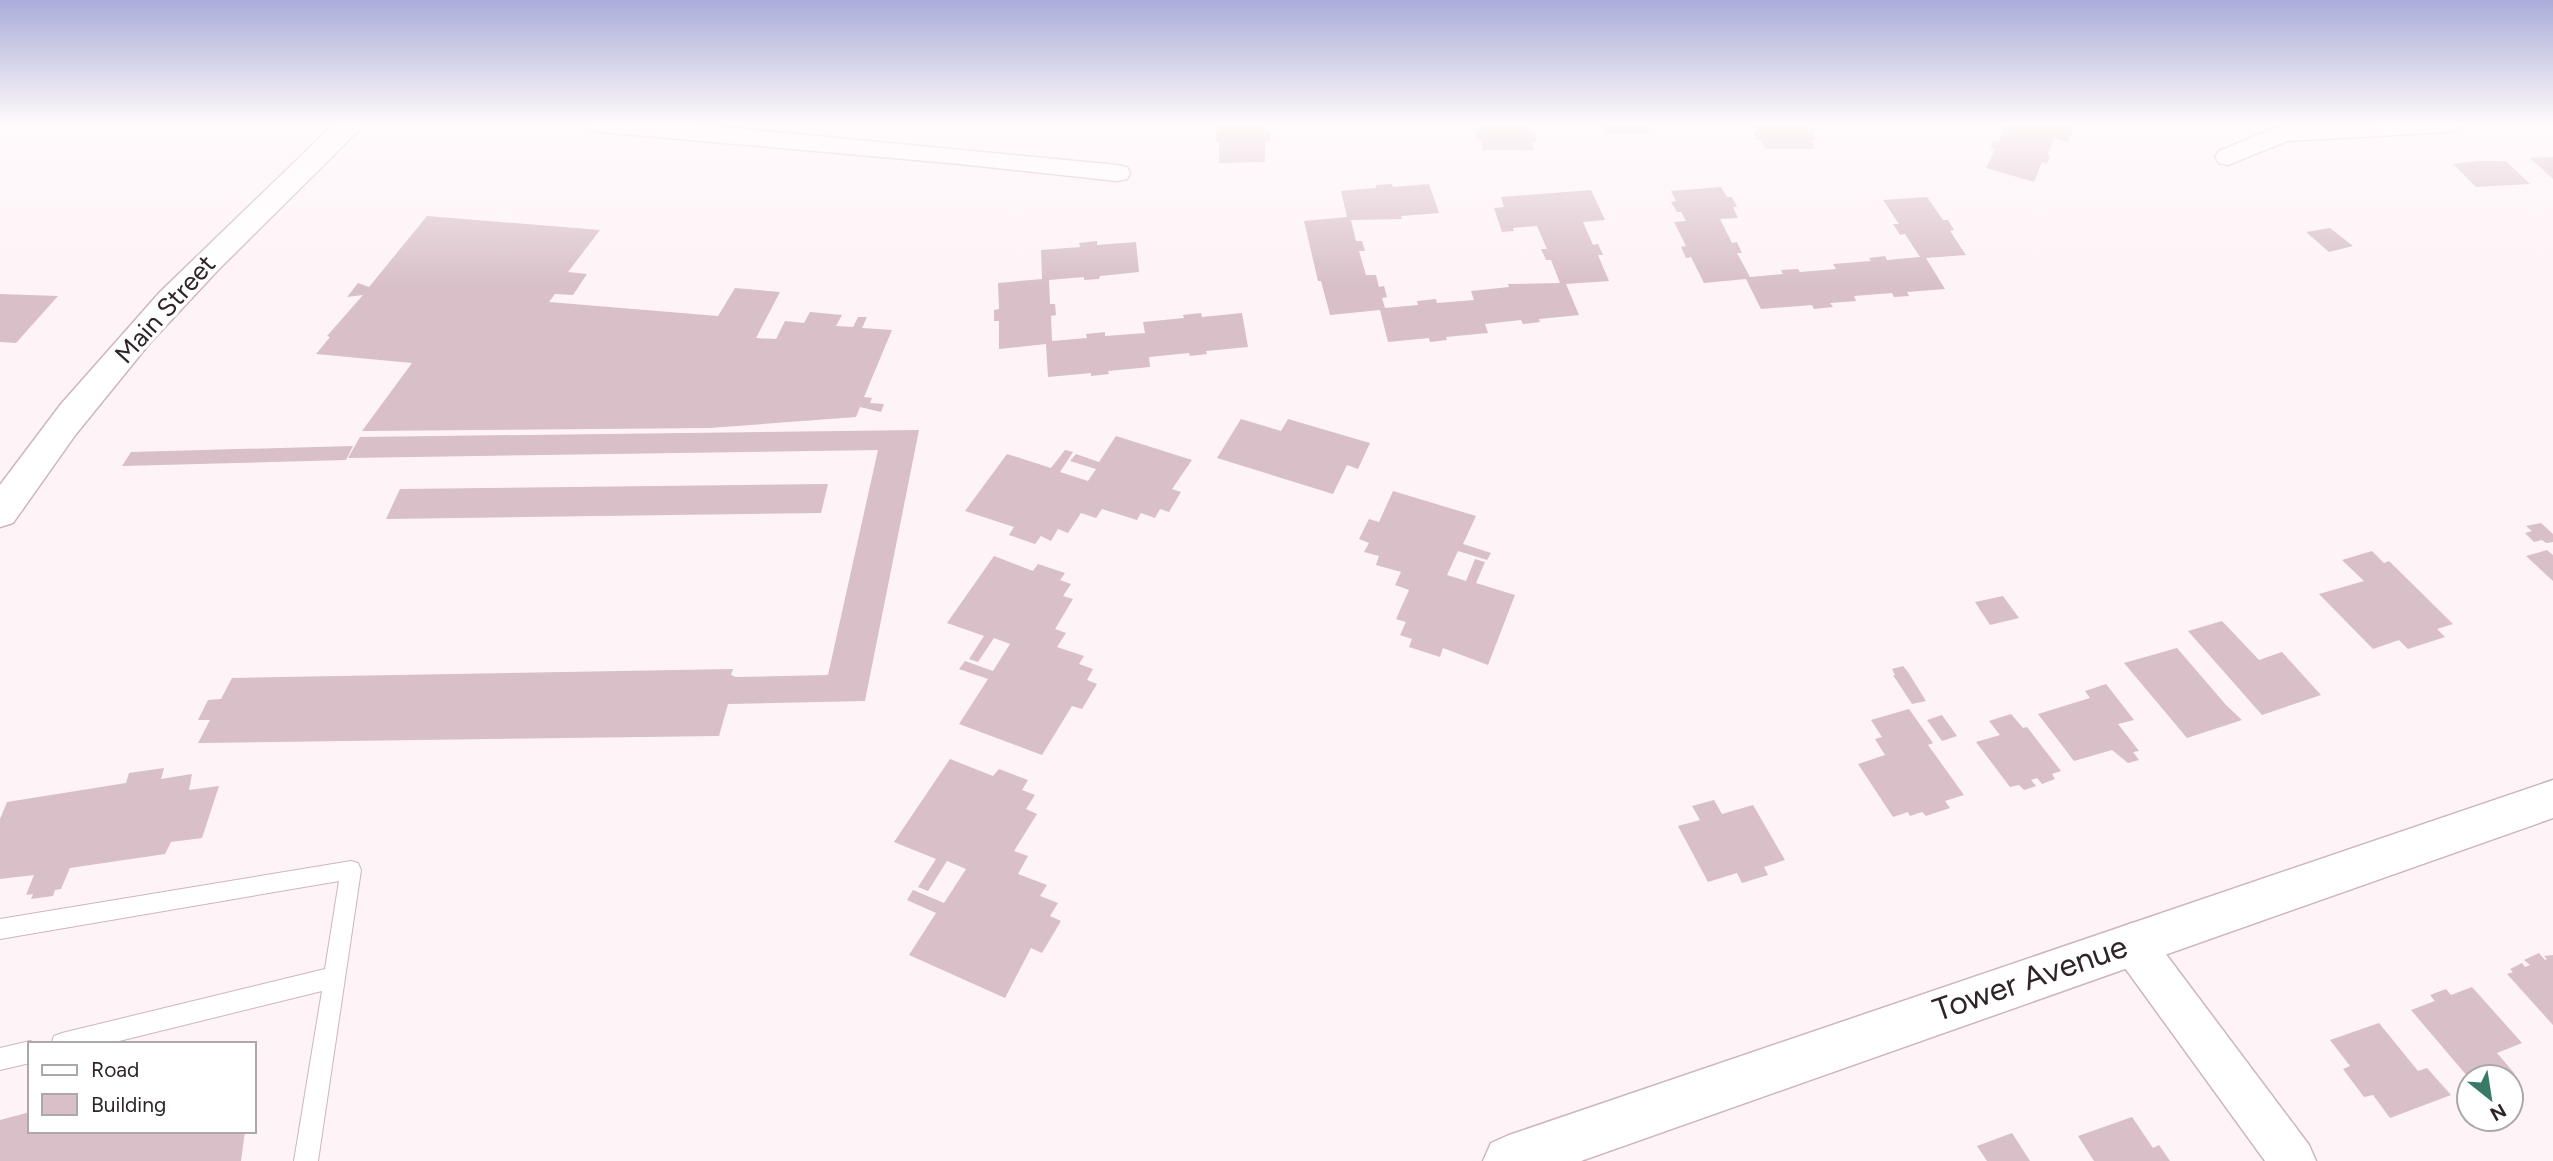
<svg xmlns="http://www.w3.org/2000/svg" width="2553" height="1161" font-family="Figtree,sans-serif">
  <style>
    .building { fill: #d8bfc8 }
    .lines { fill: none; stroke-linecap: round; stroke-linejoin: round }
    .service-casing { stroke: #ceb5be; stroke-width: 2 }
    .minor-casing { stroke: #ceb5be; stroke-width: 3 }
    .secondary-casing { stroke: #ceb5be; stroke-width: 3 }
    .primary-casing { stroke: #ceb5be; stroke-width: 3 }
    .service { fill: #fff; fill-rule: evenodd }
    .minor { fill: #fff; fill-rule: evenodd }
    .secondary { fill: #fff; fill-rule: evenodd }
    .primary { fill: #fff; fill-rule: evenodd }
    .labels { text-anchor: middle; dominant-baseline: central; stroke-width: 7; stroke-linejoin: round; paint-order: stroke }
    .street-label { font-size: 26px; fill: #2f2529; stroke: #fff }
    .near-street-label { font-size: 32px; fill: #2f2529; stroke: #fff }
  </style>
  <rect width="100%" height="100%" fill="#fef3f7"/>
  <g class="building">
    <path d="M1220,124H1265V132L1270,131V141H1265V162L1219,163V141H1216V132H1220Z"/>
    <path d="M1479,124H1529L1530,131H1535L1537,141H1532L1534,150H1483L1481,140H1477L1475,131H1481Z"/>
    <path d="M1604,124H1648L1650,133H1607Z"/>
    <path d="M1756,124H1805L1808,130H1812L1816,140H1812L1815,149H1765L1761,140H1756L1753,130L1758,131Z"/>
    <path d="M2007,124L2024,128L2025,124H2075L2068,142L2054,138L2047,155L2050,156L2047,164L2042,162L2034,182L1986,168L1995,149L1990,148L1994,140L1999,141Z"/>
    <path d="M2553,157V179L2530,158Z"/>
    <path d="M2478,161H2506L2530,184L2476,187L2453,164Z"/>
    <path d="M1392,184L1393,187L1429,184L1439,213L1401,216L1402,219L1351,220L1356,241H1362L1365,251H1359L1366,275H1376L1379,287L1384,286L1387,297L1382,298L1385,308L1418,305L1417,301L1436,299L1437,303L1474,300L1471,291L1509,287L1508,284L1560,283L1551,260H1546L1541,249H1547L1537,226L1513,228L1514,231L1502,232L1494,208L1504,207L1501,197L1591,190L1605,220L1583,222L1593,245L1598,244L1603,255H1598L1609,281L1566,284L1579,315L1539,319L1540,322L1523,324L1521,320L1485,324L1488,333L1446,337L1447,340L1430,342L1429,338L1388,342L1380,310L1330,315L1321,281H1318L1304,221L1347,217L1341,191L1376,188V185Z"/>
    <path d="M1721,187L1727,197H1732L1737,207H1733L1738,218L1720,219L1732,243L1737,242L1742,253H1737L1750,277L1783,274L1781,270L1798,269L1800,272L1836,269L1833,264L1871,261L1869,258L1885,256L1887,260L1920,257L1905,234L1900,235L1893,224H1899L1883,200L1927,197L1943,220H1948L1954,230L1950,231L1966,255L1926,258L1945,289L1907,292L1909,296L1894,297L1892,293L1854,296L1856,301L1830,303L1833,307L1814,309L1812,305L1761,309L1746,279L1704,283L1691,257L1686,258L1681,247L1686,246L1674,222L1686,221L1681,212H1677L1671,202L1676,201L1671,191Z"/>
    <path d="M427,216L600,230L568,272L587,274L573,295L555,294L549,302L718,316L735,288L780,292L756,338L776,339L785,321L804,323L810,312L842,315L836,326L853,327L858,317H867L862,328L892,330L864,397L872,398L870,403L884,404L881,412L860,407L856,417L710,428L362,431L412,363L316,354L330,337L327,336L363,295L347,297L358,283L369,287Z"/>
    <path d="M2330,228L2353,246L2329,252L2306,232Z"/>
    <path d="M1097,241V245L1136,242L1139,272L1100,276L1099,279L1084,280V277L1049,280L1050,304H1055L1056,315L1051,316L1052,341L1087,338L1086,334L1105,332V336L1145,333L1143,322L1184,318L1183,315L1201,313L1202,317L1242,313L1248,347L1206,351L1207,354L1190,356L1189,353L1149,357L1150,367L1108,371L1109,374L1091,376V373L1048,377L1046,344L999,349V321H994V310L999,309L998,283L1042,279L1041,250L1080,247L1079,243Z"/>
    <path d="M0,294L58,296L16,343L0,342Z"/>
    <path d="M1241,419L1281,431L1288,419L1370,443L1358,469L1347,465L1333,494L1217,458Z"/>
    <path d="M919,430L865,701L728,704L719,736L198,743L210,720H198L208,700L221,699L232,678L733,669L731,675L736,677L828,675L878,450L348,458L360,437Z"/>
    <path d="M1116,436L1192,460L1172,489L1181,492L1169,512L1160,509L1155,518L1141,513L1137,520L1102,509L1096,518L1081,513L1068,533L1058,529L1051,541L1041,536L1035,544L1009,535L1014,527L965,511L1007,454L1051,468L1065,450L1073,452L1060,472L1088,481L1096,469L1070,461L1076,454L1099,462Z"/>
    <path d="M353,446L346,460L122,466L131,452Z"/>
    <path d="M828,484L821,513L386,519L400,489Z"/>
    <path d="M1393,491L1476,516L1463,544L1491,553L1487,560L1458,551L1447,575L1466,581L1475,559L1485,562L1476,583L1515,595L1488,665L1443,648L1440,657L1409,647L1412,639L1400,635L1406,622L1396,619L1409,590L1395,585L1401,572L1376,565L1379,556L1364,552L1369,543L1359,539L1369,519L1379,522Z"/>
    <path d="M2541,523L2553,534V542L2546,543L2542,540L2534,542L2525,533L2532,531L2526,526Z"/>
    <path d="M2547,550L2553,555V581L2526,556Z"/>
    <path d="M2372,551L2384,563L2389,561L2453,624L2437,629L2445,637L2408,649L2399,640L2373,649L2319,594L2364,581L2342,560Z"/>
    <path d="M994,556L1033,571L1038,564L1065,573L1060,580L1071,584L1063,596L1073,599L1055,629L1066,633L1057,647L1084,656L1079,664L1093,669L1087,680L1097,684L1082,709L1072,706L1042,755L959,724L988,679L959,669L965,661L993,671L1010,644L994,638L978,662L969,659L984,636L947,623Z"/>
    <path d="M2003,596L2019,618L1990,625L1975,602Z"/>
    <path d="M2222,621L2259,660L2282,652L2321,695L2262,715L2188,631Z"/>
    <path d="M2177,648L2226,705L2242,720L2187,738L2124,663Z"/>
    <path d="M1903,666L1908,672L1926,701L1912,704L1893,675H1895L1892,669Z"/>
    <path d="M2106,684L2134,720L2118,724L2139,751L2133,752L2139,760L2128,763L2112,750L2074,761L2038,714L2090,698L2085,691Z"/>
    <path d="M1909,709L1933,743L1928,745L1964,795L1945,801L1950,808L1926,816L1922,812L1910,816L1908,812L1893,817L1858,764L1885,755L1875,739L1882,737L1871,720Z"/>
    <path d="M2011,714L2023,728L2027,727L2061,771L2052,774L2055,779L2042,784L2037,778L2031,780L2036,786L2024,790L2019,785L2010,787L1976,742L2000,735L1989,721Z"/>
    <path d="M1942,715L1957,736L1942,741L1927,720Z"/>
    <path d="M950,759L993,776L999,769L1028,780L1022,790L1035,795L1026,809L1037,814L1014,851L1028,856L1018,874L1047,885L1040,896L1058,903L1050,916L1061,921L1042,953L1031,948L1005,998L909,955L936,913L907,900L913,890L944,903L966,869L947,861L928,891L918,887L936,859L894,842Z"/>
    <path d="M164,768L161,779L192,774L189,790L219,786L202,838L171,842L165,854L70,868L61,889L55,890L53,896L31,899L33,894L26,895L34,875L0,879V819L7,802L126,783L129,773Z"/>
    <path d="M1714,800L1722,814L1753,805L1785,860L1764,867L1768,875L1742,883L1737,873L1708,882L1678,826L1700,820L1692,806Z"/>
    <path d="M2539,953L2545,960L2547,959L2544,956L2553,955V1025L2507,974L2513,972L2510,969L2522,963L2525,967L2530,965L2524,960Z"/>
    <path d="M2472,987L2522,1043L2497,1053L2515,1074L2507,1077H2468L2411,1010L2435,1001L2430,995L2446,989L2451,995Z"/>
    <path d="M2379,1023L2418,1071L2427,1068L2451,1095L2390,1118L2373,1095L2364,1097L2343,1069L2350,1066L2330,1040Z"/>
    <path d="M30,1112V1131H245L241,1161H0V1120Z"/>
    <path d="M2132,1117L2153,1148L2159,1145L2170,1161H2094L2078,1136Z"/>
    <path d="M2012,1133L2030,1161H1987L1977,1146Z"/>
  </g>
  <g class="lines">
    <g class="service-casing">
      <g id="service">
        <path d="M351,861L358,863L361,870L318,1161H294L322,991L107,1044H51L54,1036L62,1033L325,969L339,881L0,939V919Z"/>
        <path d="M30,1041L37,1044H30V1063L0,1070V1048Z"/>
      </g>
    </g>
    <g class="minor-casing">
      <g id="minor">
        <path d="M588,124H692L1117,165L1127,167L1130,173L1127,179L1117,181L960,164L601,132L592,130Z"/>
        <path d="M2462,124L2458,130L2449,132L2287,141L2228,165L2219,163L2215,157L2219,151L2282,125Z"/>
        <path d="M2132,923L2147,929L2309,1145L2316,1161H2265L2117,957L2111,943L2117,929Z"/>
      </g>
    </g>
    <g class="secondary-casing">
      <path id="secondary" d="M2553,780V818L1581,1161H1483L1491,1143L1509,1135Z"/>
    </g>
    <g class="primary-casing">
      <path id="primary" d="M334,124H365L218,270L149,344L76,434L13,523L0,527V485L61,404L160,292Z"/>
    </g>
    <use href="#service" class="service"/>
    <use href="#minor" class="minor"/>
    <use href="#secondary" class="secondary"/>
    <use href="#primary" class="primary"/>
  </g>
  <linearGradient id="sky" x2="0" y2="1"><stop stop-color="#aaadd9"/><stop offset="0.43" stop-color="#fffafb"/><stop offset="1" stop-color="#fffafb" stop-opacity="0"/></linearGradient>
  <rect width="2553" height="287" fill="url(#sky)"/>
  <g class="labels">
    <g class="street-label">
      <text transform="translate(165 309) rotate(-48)">Main Street</text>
    </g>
    <g class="near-street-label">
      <text transform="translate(2030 978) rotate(-19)">Tower Avenue</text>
    </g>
  </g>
  <rect x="28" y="1042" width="228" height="91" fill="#ffffff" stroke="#aca8a9" stroke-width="2"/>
  <rect x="42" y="1065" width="35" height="10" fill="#ffffff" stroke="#aca8a9" stroke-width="2"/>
  <text x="91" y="1077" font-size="21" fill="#2f2529">Road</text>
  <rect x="42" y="1094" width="35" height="21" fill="#d8bfc8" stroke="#aca8a9" stroke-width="2"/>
  <text x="91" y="1112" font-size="21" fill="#2f2529">Building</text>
  <g transform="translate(2490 1098) rotate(150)"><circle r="33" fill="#ffffff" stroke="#aca8a9" stroke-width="2"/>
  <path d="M0-5L12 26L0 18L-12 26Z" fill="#397967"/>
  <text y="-10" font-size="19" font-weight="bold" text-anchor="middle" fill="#2f2529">N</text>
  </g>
</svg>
